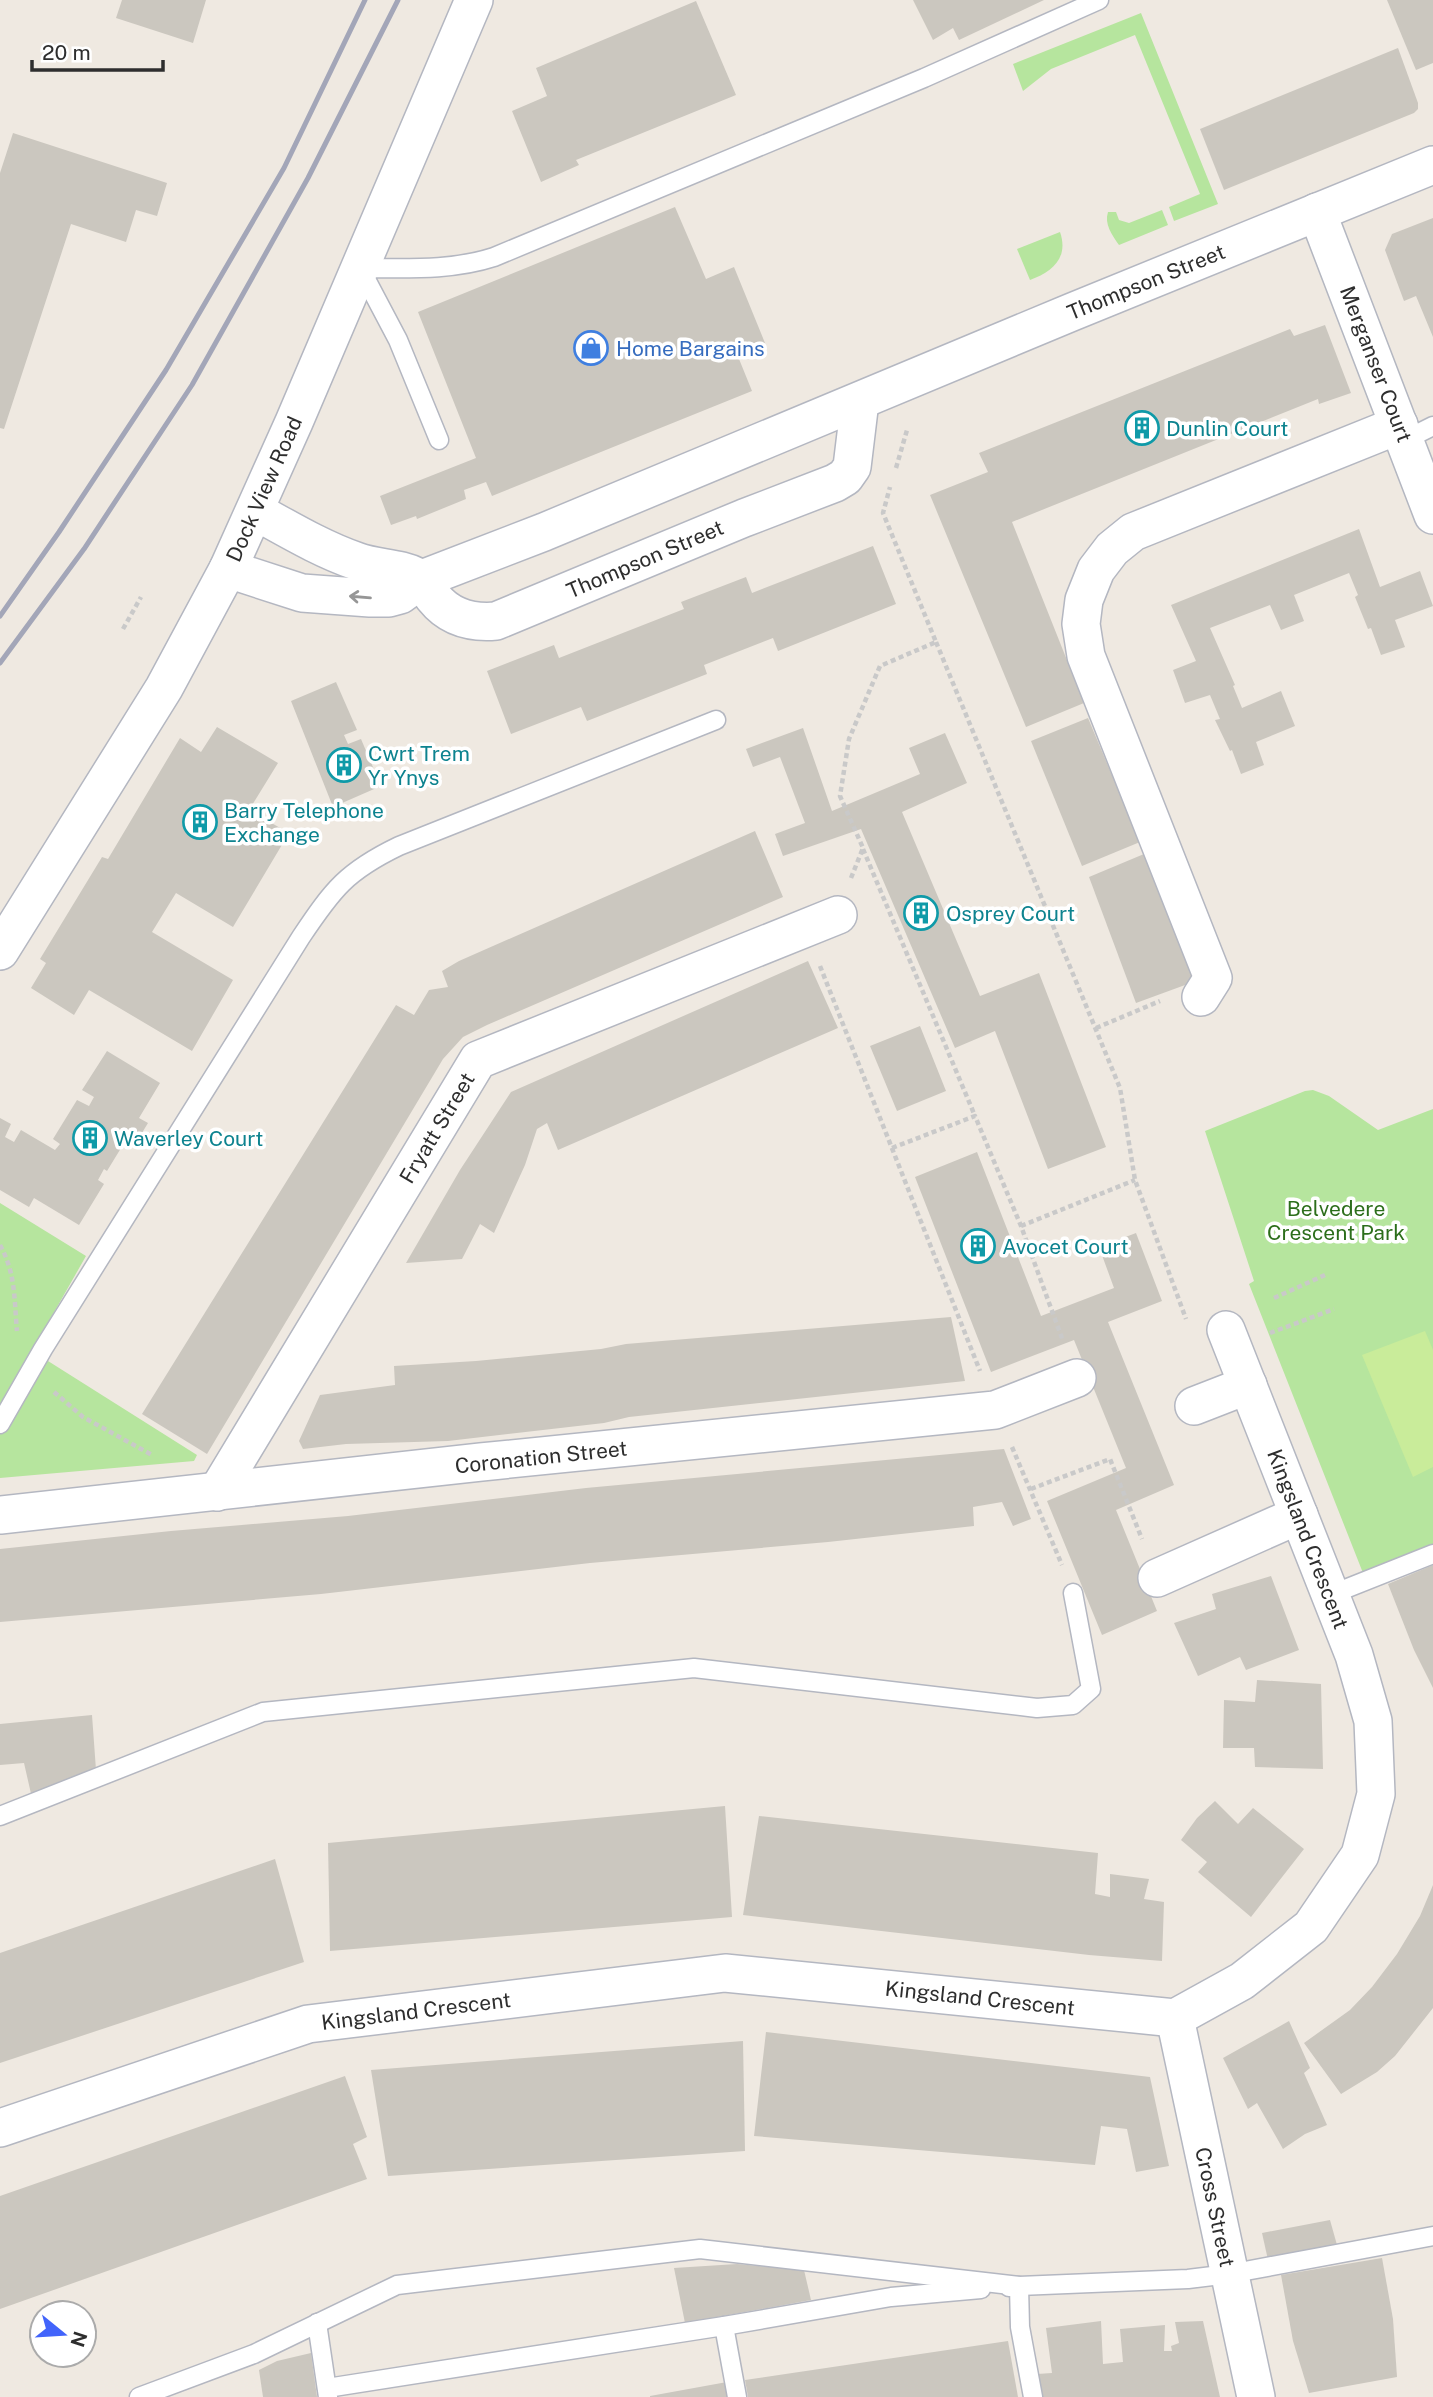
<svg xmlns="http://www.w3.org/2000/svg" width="1433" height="2397" font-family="'Public Sans',sans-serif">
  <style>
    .green { fill: #b6e59e }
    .pitch { fill: #c9ec9a }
    .building { fill: #cbc7bf }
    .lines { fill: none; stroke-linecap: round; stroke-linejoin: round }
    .lane-casing { stroke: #b4b7c1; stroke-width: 21 }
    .street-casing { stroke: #b4b7c1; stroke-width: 40 }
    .path { stroke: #c9c9c9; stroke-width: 4.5; stroke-dasharray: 5 3.5; stroke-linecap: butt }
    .lane { stroke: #fff; stroke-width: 18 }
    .street { stroke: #fff; stroke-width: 37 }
    .rail { stroke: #a3a6b8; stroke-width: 5 }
    .oneway { stroke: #969696 }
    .labels { text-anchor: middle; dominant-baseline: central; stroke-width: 7; stroke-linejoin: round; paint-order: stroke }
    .street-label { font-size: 21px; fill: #2e2e2e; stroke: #fff }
    .shop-label { font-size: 21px; fill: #366cbe; stroke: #fff; text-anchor: start }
    .culture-label { font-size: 21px; fill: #0d838f; stroke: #fff; text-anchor: start }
    .park-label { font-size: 21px; fill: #2c6e1b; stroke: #fff }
  </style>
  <rect width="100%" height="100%" fill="#efe9e1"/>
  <g class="green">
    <path d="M1141,13L1218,204L1174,221L1169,207L1200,194L1135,35L1051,69L1023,91L1013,64Z"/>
    <path d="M1162,210L1168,225L1119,245C1112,235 1104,224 1108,212H1116L1119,220L1129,223Z"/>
    <path d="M1060,232C1069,258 1052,272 1030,280L1017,249Z"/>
    <path d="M1313,1090L1329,1096L1378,1130L1433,1109V1545L1363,1573L1249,1284L1254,1281L1205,1131L1305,1091Z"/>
    <path d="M0,1203L86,1256L36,1344L51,1354L48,1361L197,1455L194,1461L0,1478Z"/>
  </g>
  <path class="pitch" d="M1425,1331L1433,1350V1467L1413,1477L1362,1355Z"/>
  <g class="building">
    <path d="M122,0H206L193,43L116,18Z"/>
    <path d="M913,0H1044L959,40L953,28L933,40Z"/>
    <path d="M1387,0H1433V63L1416,70Z"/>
    <path d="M696,1L736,95L576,160L579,165L541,182L512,111L547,96L536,68Z"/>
    <path d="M1398,48L1418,103V109L1414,113L1224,190L1200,129Z"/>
    <path d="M13,133L167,183L157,216L136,210L126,242L71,224L4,429L0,428V173Z"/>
    <path d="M675,207L706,279L734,267L765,343L737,354L752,391L492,496L486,482L464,490L466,499L417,519L416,516L391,525L380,496L476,458L418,312Z"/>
    <path d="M1433,218V337L1416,296L1404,301L1385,250L1392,234Z"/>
    <path d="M1325,325L1351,393L1319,404L1318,399L1012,522L1084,703L1026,727L930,495L988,472L979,453L1290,329L1294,336Z"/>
    <path d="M1359,529L1380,587L1420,571L1433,606L1395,620L1405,647L1381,655L1371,628L1368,629L1355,597L1358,595L1349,573L1294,595L1304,621L1281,630L1270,605L1210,628L1235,685L1233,686L1242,708L1281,691L1295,726L1256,742L1264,765L1241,774L1232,750L1230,751L1215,720L1220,719L1210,695L1185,703L1173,670L1196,661L1171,605Z"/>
    <path d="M873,546L896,604L778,651L773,638L704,665L707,674L587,721L581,707L511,734L487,671L554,645L559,658L684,609L681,602L746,577L752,593Z"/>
    <path d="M336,682L357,730L344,735L348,744L361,739L381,786L333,807L291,701Z"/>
    <path d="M1088,718L1140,842L1082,866L1031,741Z"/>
    <path d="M217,727L278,763L249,810L289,833L233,927L176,893L152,932L233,980L192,1051L89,990L74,1015L31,988L46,963L40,959L102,857L108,859L180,738L201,752Z"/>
    <path d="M803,728L832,811L920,774L909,748L945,733L967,783L902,812L980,996L1039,973L1106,1147L1048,1169L995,1031L955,1048L861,829L783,856L775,834L805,823L780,757L753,767L746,749Z"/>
    <path d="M755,831L783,897L487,1025L463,1037L443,1059L207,1454L142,1414L396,1005L414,1015L429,990L448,987L442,971L459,961Z"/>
    <path d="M1144,854L1196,981L1136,1003L1089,877Z"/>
    <path d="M808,961L838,1028L558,1150L547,1123L537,1129L525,1165L494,1233L480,1224L462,1259L406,1263L460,1170L511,1092Z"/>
    <path d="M920,1026L946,1091L897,1111L870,1046Z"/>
    <path d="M107,1051L160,1083L139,1118L148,1123L137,1141L129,1135L107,1171L104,1169L98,1180L104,1184L79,1225L34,1198L29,1207L0,1190V1118L11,1124L5,1137L14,1142L21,1130L55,1150L60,1144L53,1139L77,1100L89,1106L94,1097L82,1090Z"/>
    <path d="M977,1152L1041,1316L1114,1288L1099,1247L1136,1233L1162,1301L1108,1322L1174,1485L1116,1510L1157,1611L1102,1635L1047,1501L1126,1468L1074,1340L991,1372L915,1177Z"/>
    <path d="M951,1317L965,1381L629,1417L604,1423L448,1441L346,1444L303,1449L299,1441L320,1395L395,1385L394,1366L476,1361L601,1349L626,1344Z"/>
    <path d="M1004,1449L1031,1519L1013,1526L1002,1502L973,1507L974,1526L828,1542L590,1563L321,1594L0,1622V1549L171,1531L348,1516L586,1488Z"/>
    <path d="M1433,1565V1688L1414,1650L1388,1584Z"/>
    <path d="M1271,1576L1299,1650L1246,1670L1240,1657L1198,1676L1174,1623L1216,1609L1212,1594Z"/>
    <path d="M1257,1680L1321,1684L1323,1769L1255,1767L1254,1748H1223L1224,1700L1255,1702Z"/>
    <path d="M92,1715L96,1770L32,1798L24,1763L0,1765V1724Z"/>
    <path d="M1215,1801L1238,1824L1253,1808L1304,1849L1251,1917L1198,1872L1207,1862L1181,1840L1197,1818Z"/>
    <path d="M725,1806L732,1917L330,1951L328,1843Z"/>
    <path d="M759,1816L1098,1853L1095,1894L1110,1897V1874L1149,1879L1144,1899L1164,1902L1162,1961L1089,1955L743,1915Z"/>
    <path d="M275,1859L304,1962L0,2063V1953Z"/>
    <path d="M1433,1885V2008L1395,2056L1377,2072L1341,2094L1304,2043L1350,2010L1372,1987L1397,1954L1420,1916Z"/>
    <path d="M1289,2021L1310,2068L1304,2073L1327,2125L1305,2134L1283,2149L1257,2103L1248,2109L1223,2058Z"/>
    <path d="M766,2032L1150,2077L1169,2166L1136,2172L1127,2129L1101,2126L1095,2165L754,2136Z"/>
    <path d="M743,2041L745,2151L388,2176L371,2070Z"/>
    <path d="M345,2076L367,2137L353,2144L367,2179L0,2309V2196Z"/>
    <path d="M1330,2220L1337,2245L1268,2260L1262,2233Z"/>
    <path d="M1382,2258L1393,2319L1397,2377L1309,2393L1293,2341L1281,2275Z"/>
    <path d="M737,2264L804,2270L811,2300L685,2323L674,2268Z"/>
    <path d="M1101,2321L1103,2364L1123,2362L1120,2329L1165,2325L1164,2351H1172L1171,2346L1179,2343L1175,2322L1203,2321L1220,2397H1042L1037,2374L1052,2373L1046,2328Z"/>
    <path d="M1008,2341L1018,2397H748L745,2380Z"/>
    <path d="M311,2353L317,2397H263L259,2370L277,2361Z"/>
    <path d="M727,2382L729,2397H650V2396Z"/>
  </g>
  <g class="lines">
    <g class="lane-casing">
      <g id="lane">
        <path d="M439,440L398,340L360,268C406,268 451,271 494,257L924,78L1099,0"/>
        <path d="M1405,440L1433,426"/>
        <path d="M0,1424L43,1349L301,937C333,889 347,871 399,846L716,720"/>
        <path d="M1330,1595L1433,1554"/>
        <path d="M0,1816L263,1712L694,1668L1037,1708L1073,1705L1091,1689L1073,1593"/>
        <path d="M1009,2287L1019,2286L1020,2327L1033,2397"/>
        <path d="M317,2323L328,2397"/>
        <path d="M724,2326L737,2397"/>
        <path d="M327,2388L724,2326L891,2297L981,2289"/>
        <path d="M139,2397L254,2354L397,2285L700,2249L1019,2286L1188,2279L1229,2274L1433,2236"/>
      </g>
    </g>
    <g class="street-casing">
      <g id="street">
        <path d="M1317,212L1433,515"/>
        <path d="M255,511C288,529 321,549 356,561C377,569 399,567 418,577C426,581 428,591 434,598C450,618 473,623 496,621L744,518L835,483L845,477L852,467L860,401"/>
        <path d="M228,569L302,593L370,598H389L400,595L422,579L544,532L1072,312L1433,165"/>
        <path d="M0,951L164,688L228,569L294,422L474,0"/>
        <path d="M1201,997L1213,978L1086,656L1081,624L1084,600L1096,570L1112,549L1133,532L1399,425"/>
        <path d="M1194,1406L1248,1385"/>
        <path d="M217,1492L478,1060L838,915"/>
        <path d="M0,1515L481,1462L995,1410L1077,1378"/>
        <path d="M1157,1578L1299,1515"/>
        <path d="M1175,2018L1256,2397"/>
        <path d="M0,2128L308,2024L725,1973L1175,2018L1242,1981L1311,1927L1360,1855L1376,1794L1373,1721L1354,1655L1226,1330"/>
      </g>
    </g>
    <g class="path">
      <path d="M896,468L907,430"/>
      <path d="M123,629L141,597"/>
      <path d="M936,642L1120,1088L1135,1180L1186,1319"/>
      <path d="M863,849L975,1116"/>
      <path d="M851,878L863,848L840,796L849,739L880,666L936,642L883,513L890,487"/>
      <path d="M820,966L980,1371"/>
      <path d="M1096,1028L1160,1001"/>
      <path d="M892,1148L975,1116L1021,1226L1063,1341"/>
      <path d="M1021,1226L1135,1180"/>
      <path d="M0,1245C16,1274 14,1299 17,1331"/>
      <path d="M1274,1298L1325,1275"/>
      <path d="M1270,1333L1334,1309"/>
      <path d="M54,1392L83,1417L152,1455"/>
      <path d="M1012,1447L1062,1565"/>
      <path d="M1031,1489L1110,1459L1142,1539"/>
    </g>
    <use href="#lane" class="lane"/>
    <use href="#street" class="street"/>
    <g class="rail">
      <path d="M0,616L59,532L166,370L284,168L365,0"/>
      <path d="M0,663L84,549L192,385L308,178L398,0"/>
    </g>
  </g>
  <defs><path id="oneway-shaft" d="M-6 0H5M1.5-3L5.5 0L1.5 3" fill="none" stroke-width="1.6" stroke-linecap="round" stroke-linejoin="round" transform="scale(1.75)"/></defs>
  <use class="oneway" href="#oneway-shaft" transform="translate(360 597) rotate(-175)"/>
  <defs>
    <g id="shop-ring" transform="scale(1.75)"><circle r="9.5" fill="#fff" stroke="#3f7fe0" stroke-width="1.5"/><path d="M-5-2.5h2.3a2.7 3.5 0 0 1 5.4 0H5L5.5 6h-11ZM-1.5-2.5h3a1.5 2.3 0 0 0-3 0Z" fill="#3f7fe0"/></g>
    <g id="building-ring" transform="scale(1.75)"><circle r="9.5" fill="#fff" stroke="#0f9aa8" stroke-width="1.5"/><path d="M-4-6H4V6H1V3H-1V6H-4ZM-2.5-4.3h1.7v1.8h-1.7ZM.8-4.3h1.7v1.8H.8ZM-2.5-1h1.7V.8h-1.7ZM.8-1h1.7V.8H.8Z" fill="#0f9aa8"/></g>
  </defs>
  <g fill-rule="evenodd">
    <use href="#shop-ring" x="591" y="348"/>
    <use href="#building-ring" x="1142" y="428"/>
    <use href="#building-ring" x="344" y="765"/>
    <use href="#building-ring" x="200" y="822"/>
    <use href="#building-ring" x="921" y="913"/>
    <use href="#building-ring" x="90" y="1138"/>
    <use href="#building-ring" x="978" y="1246"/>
  </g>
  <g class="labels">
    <g class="street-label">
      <text transform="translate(1146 282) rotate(-22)">Thompson Street</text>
      <text transform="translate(1376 364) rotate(69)">Merganser Court</text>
      <text transform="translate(264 489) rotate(-66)">Dock View Road</text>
      <text transform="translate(645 559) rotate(-23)">Thompson Street</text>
      <text transform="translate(437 1128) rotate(-59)">Fryatt Street</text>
      <text transform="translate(541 1457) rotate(-6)">Coronation Street</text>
      <text transform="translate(1308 1539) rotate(69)">Kingsland Crescent</text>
      <text transform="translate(980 1998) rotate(6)">Kingsland Crescent</text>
      <text transform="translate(416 2011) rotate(-7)">Kingsland Crescent</text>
      <text transform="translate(1215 2207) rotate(78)">Cross Street</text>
    </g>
    <g class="shop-label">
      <text x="616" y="348">Home Bargains</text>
    </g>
    <g class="culture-label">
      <text x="1166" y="428">Dunlin Court</text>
      <text x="368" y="753">Cwrt Trem<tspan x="368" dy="24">Yr Ynys</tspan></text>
      <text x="224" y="810">Barry Telephone<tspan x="224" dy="24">Exchange</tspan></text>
      <text x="946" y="913">Osprey Court</text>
      <text x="114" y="1138">Waverley Court</text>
      <text x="1002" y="1246">Avocet Court</text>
    </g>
    <g class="park-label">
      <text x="1336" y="1208">Belvedere<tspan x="1336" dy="24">Crescent Park</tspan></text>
    </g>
  </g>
  <g transform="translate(63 2334) rotate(108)"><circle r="33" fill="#ffffff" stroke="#ababab" stroke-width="2"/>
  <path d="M0-5L12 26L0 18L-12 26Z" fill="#4264fb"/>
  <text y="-10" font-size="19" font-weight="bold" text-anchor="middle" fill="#2e2e2e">N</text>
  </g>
  <path d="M32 60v10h131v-10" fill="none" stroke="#2e2e2e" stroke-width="3.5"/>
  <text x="42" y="60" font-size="21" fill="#2e2e2e" stroke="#ffffff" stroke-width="5" paint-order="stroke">20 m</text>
</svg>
